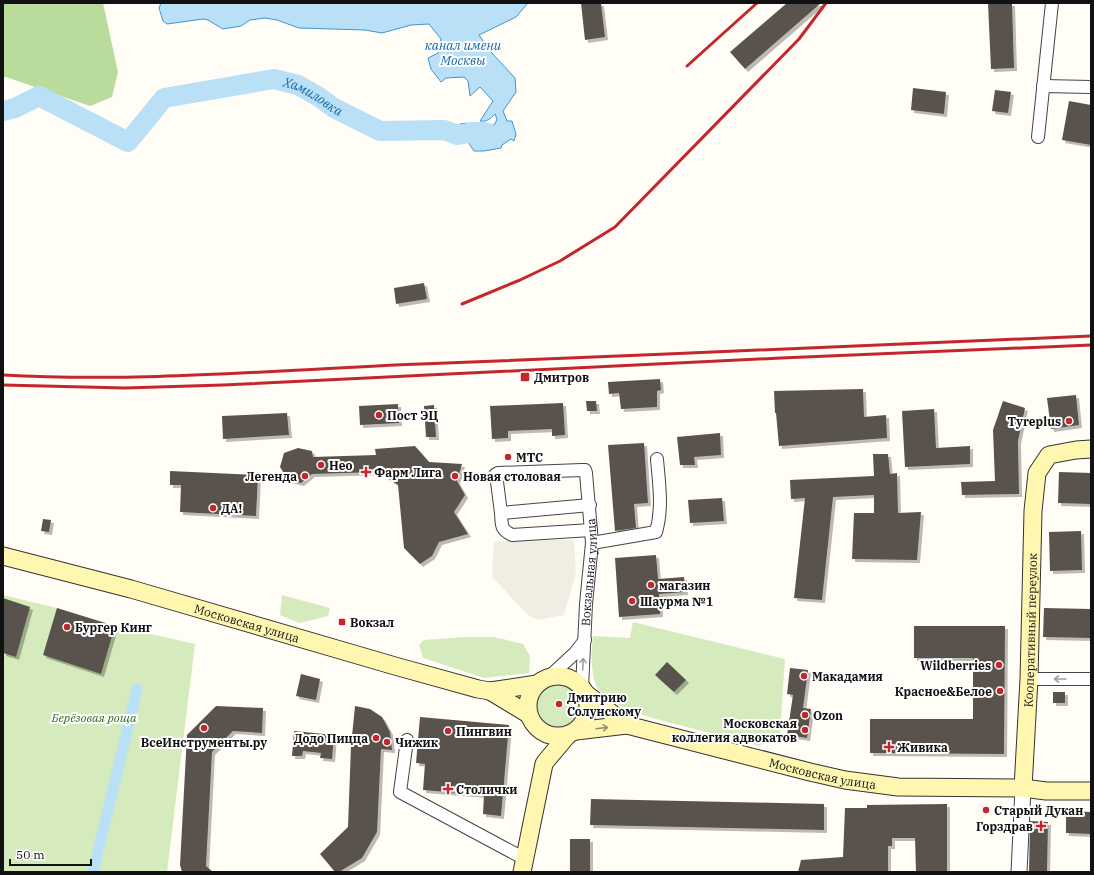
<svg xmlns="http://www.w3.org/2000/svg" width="1094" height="875" font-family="'IBM Plex Serif',serif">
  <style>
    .green { fill: #d5ebbd }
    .forest { fill: #b9dc9c }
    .plaza { fill: #f1ede2 }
    .water { fill: #b9e0f7; stroke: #3f96cf }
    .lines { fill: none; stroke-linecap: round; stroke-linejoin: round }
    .canal { stroke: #b9e0f7; stroke-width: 11 }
    .river { stroke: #b9e0f7; stroke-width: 20 }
    .building { fill: #5a524d; filter: url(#shadow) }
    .minor-casing { stroke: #444; stroke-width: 14 }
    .tertiary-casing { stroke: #444; stroke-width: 17 }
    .secondary-casing { stroke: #333; stroke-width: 19 }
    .minor { stroke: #fff; stroke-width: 12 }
    .tertiary { stroke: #fff; stroke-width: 15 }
    .secondary { stroke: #fff6b0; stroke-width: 17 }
    .rail { stroke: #c4262e; stroke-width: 3 }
    .oneway { stroke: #a0a0a0 }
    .oneway2 { stroke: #948f68 }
    .poi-dot { fill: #c4262e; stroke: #fff; stroke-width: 1.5 }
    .labels { text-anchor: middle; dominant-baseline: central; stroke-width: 4; stroke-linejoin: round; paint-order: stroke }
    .poi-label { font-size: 12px; font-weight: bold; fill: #111; stroke: #fff; text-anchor: start }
    .street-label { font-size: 12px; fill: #111; stroke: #fff }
    .park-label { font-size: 12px; font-style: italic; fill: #2f6b1f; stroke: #fff }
    .water-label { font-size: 13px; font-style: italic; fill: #1768a6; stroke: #fff }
  </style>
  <defs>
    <filter id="shadow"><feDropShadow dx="3" dy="3" stdDeviation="0" flood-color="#0004"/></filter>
  </defs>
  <rect width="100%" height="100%" fill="#fffdf5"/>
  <g class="green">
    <path d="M3,595L57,608L115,626L195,644L167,872H3Z"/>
    <path d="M282,595L330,608L328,616L300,623L280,615Z"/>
    <path d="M633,622L785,659L780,733L768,739L759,746C737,740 714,734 691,728C664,721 618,712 599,690C590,678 591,650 593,636L630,638Z"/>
    <path d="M464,637H494L523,644L530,656L529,673L484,678L423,658L419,645L424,640Z"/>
    <circle cx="558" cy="706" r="27"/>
  </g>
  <path class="forest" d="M3,3H103L118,72L112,97L90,106L6,77H3Z"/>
  <path class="plaza" d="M574,540L576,573L564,615L538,620L528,615L492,577L494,541Z"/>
  <path class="water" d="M161,3H528L516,17L479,35L491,52L515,78L516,92L503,111L507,121H512L516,134L514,141L511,139L502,145L501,148L484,151H474L464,136L458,135L460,124C464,123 470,123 474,124C483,128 485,130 495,124L497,119L495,114C490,119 487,122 480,121L493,101L480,87L470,96L468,81L464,77L446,78L441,82L431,69L428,58L438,53L441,39L429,24L411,25L382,33L365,30L299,28L277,20L265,18L250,20L241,26L223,29L208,20L203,19L167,24L163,21L159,8Z"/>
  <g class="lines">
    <path class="canal" d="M93,872L137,689"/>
    <path class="river" id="s1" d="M3,111L15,108L39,96L128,142L164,98L274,79L298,85L319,97L334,108L380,131L444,130L458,135L473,132H486"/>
  </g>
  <g class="building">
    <path d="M581,3H601L605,37L585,40Z"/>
    <path d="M787,3H821L745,69L730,52Z"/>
    <path d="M988,3H1012L1014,68L991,69Z"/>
    <path d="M913,88L946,92L944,114L911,110Z"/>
    <path d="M995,90L1011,92L1008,113L992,111Z"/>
    <path d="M1069,101L1091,105V145L1062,140Z"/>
    <path d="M424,283L427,299L396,304L394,288Z"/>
    <path d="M660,379L661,390L657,391V407L621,409L619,393L609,394L608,382Z"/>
    <path d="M863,389L864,417L886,415L887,438L779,446L776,413H775L774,391Z"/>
    <path d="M1076,395L1079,425L1051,429L1047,398Z"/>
    <path d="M586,401H596L597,411H587Z"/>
    <path d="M1003,401L1025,408L1018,441L1019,494L962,495L961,482L995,481L993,430Z"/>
    <path d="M563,403L565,435L552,436V429L508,431V438L492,439L490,406Z"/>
    <path d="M398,404L399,423L360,425L359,406Z"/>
    <path d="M434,405L436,437H426L424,406Z"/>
    <path d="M934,409L936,448L970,446V464L905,467L902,411Z"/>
    <path d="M287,413L289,435L223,439L222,416Z"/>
    <path d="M720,433L721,455L694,457L695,465H680L677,437Z"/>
    <path d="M644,443L648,503L634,504L636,528L615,531L608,445Z"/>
    <path d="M415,446L429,462L462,464L457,481L465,495L454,512L468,534L439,542L432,556L420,564L404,548L398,485L379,472L312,474L301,483L288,480L280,467L284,453L298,448L312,451L313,457L376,455L375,449Z"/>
    <path d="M873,454H888L890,474L897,473L898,513L921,512L917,560L852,559L854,513H874V495L833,497L822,600L794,598L805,498L791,499L790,480L874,476Z"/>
    <path d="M170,471L258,475L256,516L180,512L181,485H170Z"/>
    <path d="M1059,472L1091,473V504L1058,503Z"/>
    <path d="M722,498L724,521L690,523L688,500Z"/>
    <path d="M43,519L51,520L49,532L41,531Z"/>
    <path d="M1081,531L1082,570L1050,571L1049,532Z"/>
    <path d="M656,555L658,579L684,577L685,592L659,594L660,614L619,617L615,558Z"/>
    <path d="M3,598L30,607L16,657L3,653Z"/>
    <path d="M57,608L115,626L101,674L43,655Z"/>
    <path d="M1044,608L1091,609V638L1043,637Z"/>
    <path d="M914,626H1005L1004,754L870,753V719H973V658H914Z"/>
    <path d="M667,662L686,680L674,692L655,675Z"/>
    <path d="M790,668L808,670L803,708L811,709L807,738L787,735L793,695L787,694Z"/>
    <path d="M301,674L320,679L316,700L296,696Z"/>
    <rect x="1053" y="692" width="12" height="11"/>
    <path d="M216,706L263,708L262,733L233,731L212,752L206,866L213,872H182L180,865L187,735Z"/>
    <path d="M355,706L370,709L382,717L390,732L392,750L381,749L377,832L362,858L339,872H335L320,854L348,827L351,746Z"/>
    <path d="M420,717L509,725L501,816L483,814L484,795L423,790L425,764L416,763Z"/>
    <path d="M294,731L334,735L332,759L320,758L321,753L303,751L302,756H292Z"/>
    <path d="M591,799L824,804V830L590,825Z"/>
    <path d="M947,804V872H916L915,838H892V846H888V872H798L801,860L843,857L845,808H867V805Z"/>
    <path d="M1066,811L1091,812V834L1066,833Z"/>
    <path d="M1030,821L1048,822L1047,872H1029Z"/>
    <rect x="570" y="839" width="20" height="33"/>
  </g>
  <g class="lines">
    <g class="minor-casing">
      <g id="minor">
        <path d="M1043,86L1091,87"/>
        <path d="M1038,137L1052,3"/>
        <path d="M501,513C502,525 500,529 512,535L591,530"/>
        <path d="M592,543L656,532C663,508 659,484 657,459"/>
        <path d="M549,677L575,653L585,640"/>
        <path d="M1029,679H1091"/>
        <path id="s2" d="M582,688L586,604L592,543L586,473L585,470H582L498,473L496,474L501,513L590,505"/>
        <path d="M407,740L400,792L525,859"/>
      </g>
    </g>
    <g class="tertiary-casing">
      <path id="tertiary" d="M1019,872L1023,788"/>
    </g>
    <g class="secondary-casing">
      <g id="secondary">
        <path id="s3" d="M3,556L131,589L395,666L478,689L490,691L537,684"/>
        <circle cx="558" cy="706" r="30"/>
        <path d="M490,691L528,714"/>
        <path d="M585,693L627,725"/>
        <path id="s4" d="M576,731L627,725L810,772L845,780L898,787L1023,788L1046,791H1091"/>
        <path id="s5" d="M1023,788L1029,679L1033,511L1037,473L1049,455L1076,450L1091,449"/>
        <path d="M522,872L544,764L546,761L567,736"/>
      </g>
    </g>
    <use href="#minor" class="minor"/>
    <use href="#tertiary" class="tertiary"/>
    <use href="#secondary" class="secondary"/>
    <g class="rail">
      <path d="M687,66L757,3"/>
      <path d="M462,304L520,280L560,261L615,227L799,39L826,3"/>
      <path d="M3,375C151,383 298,368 446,363C661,354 876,346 1091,336"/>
      <path d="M3,385L125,388L223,385L781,358L1091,345"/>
    </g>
  </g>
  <defs><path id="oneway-shaft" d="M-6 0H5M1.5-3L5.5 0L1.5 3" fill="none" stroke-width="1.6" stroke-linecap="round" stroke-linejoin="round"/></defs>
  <g class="oneway">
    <use href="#oneway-shaft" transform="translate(583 664) rotate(-87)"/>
    <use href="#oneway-shaft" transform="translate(1060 679) rotate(-180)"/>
  </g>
  <use class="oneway2" href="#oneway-shaft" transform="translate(602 728) rotate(-7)"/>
  <g class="poi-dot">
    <rect x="520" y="372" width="10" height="10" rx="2"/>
    <circle cx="379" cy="415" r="4"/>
    <circle cx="1069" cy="421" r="4"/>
    <circle cx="508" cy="457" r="4"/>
    <circle cx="321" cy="465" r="4"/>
    <path d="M364 466h4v4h4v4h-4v4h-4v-4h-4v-4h4z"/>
    <circle cx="305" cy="476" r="4"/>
    <circle cx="455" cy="476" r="4"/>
    <circle cx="213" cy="508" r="4"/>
    <circle cx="651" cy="585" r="4"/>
    <circle cx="632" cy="601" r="4"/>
    <rect x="338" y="618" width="8" height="8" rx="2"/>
    <circle cx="67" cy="627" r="4"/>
    <circle cx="999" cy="665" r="4"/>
    <circle cx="804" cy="676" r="4"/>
    <circle cx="1000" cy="691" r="4"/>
    <circle cx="559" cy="704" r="4"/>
    <circle cx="805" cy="715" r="4"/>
    <circle cx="204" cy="728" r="4"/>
    <circle cx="805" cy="730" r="4"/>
    <circle cx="448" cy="731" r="4"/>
    <circle cx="376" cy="738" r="4"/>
    <circle cx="387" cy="742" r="4"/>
    <path d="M887 741h4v4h4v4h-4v4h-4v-4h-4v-4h4z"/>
    <path d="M446 783h4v4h4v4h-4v4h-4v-4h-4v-4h4z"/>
    <circle cx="986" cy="810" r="4"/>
    <path d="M1039 820h4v4h4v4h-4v4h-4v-4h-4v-4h4z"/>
  </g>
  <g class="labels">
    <g class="poi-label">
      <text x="534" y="377">Дмитров</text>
      <text x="387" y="415">Пост ЭЦ</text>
      <text x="1061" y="421" text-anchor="end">Tyreplus</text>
      <text x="516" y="457">МТС</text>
      <text x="329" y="465">Нео</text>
      <text x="374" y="472">Фарм Лига</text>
      <text x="297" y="476" text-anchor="end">Легенда</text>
      <text x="463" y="476">Новая столовая</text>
      <text x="221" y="508">ДА!</text>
      <text x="659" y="585">магазин</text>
      <text x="640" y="601">Шаурма №1</text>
      <text x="350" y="622">Вокзал</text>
      <text x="75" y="627">Бургер Кинг</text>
      <text x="991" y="665" text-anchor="end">Wildberries</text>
      <text x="812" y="676">Макадамия</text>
      <text x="992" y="691" text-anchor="end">Красное&amp;Белое</text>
      <text x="567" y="697">Дмитрию<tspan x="567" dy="14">Солунскому</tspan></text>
      <text x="813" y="715">Ozon</text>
      <text x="797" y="723" text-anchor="end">Московская<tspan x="797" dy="14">коллегия адвокатов</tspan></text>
      <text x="456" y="731">Пингвин</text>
      <text x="368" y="738" text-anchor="end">Додо Пицца</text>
      <text x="204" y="742" text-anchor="middle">ВсеИнструменты.ру</text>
      <text x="395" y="742">Чижик</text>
      <text x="897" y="747">Живика</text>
      <text x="456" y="789">Столички</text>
      <text x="994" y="810">Старый Дукан</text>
      <text x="1033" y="826" text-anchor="end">Горздрав</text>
    </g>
    <g class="street-label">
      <text stroke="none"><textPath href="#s2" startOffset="116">Вокзальная улица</textPath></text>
      <text stroke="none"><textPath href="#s3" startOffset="253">Московская улица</textPath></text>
      <text stroke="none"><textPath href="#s5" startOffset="158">Кооперативный переулок</textPath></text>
      <text stroke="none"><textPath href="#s4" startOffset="253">Московская улица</textPath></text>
    </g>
    <g class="park-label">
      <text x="94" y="717">Берёзовая роща</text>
    </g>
    <g class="water-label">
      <text x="463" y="45">канал имени<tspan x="463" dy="15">Москвы</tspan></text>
      <text stroke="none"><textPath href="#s1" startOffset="351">Хамиловка</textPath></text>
    </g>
  </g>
  <rect width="1094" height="875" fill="none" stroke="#111111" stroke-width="8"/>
  <path d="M10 859v6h81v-6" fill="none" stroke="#111111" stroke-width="2"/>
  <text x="16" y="859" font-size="12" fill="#111111" stroke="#ffffff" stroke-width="3" paint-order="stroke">50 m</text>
</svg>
